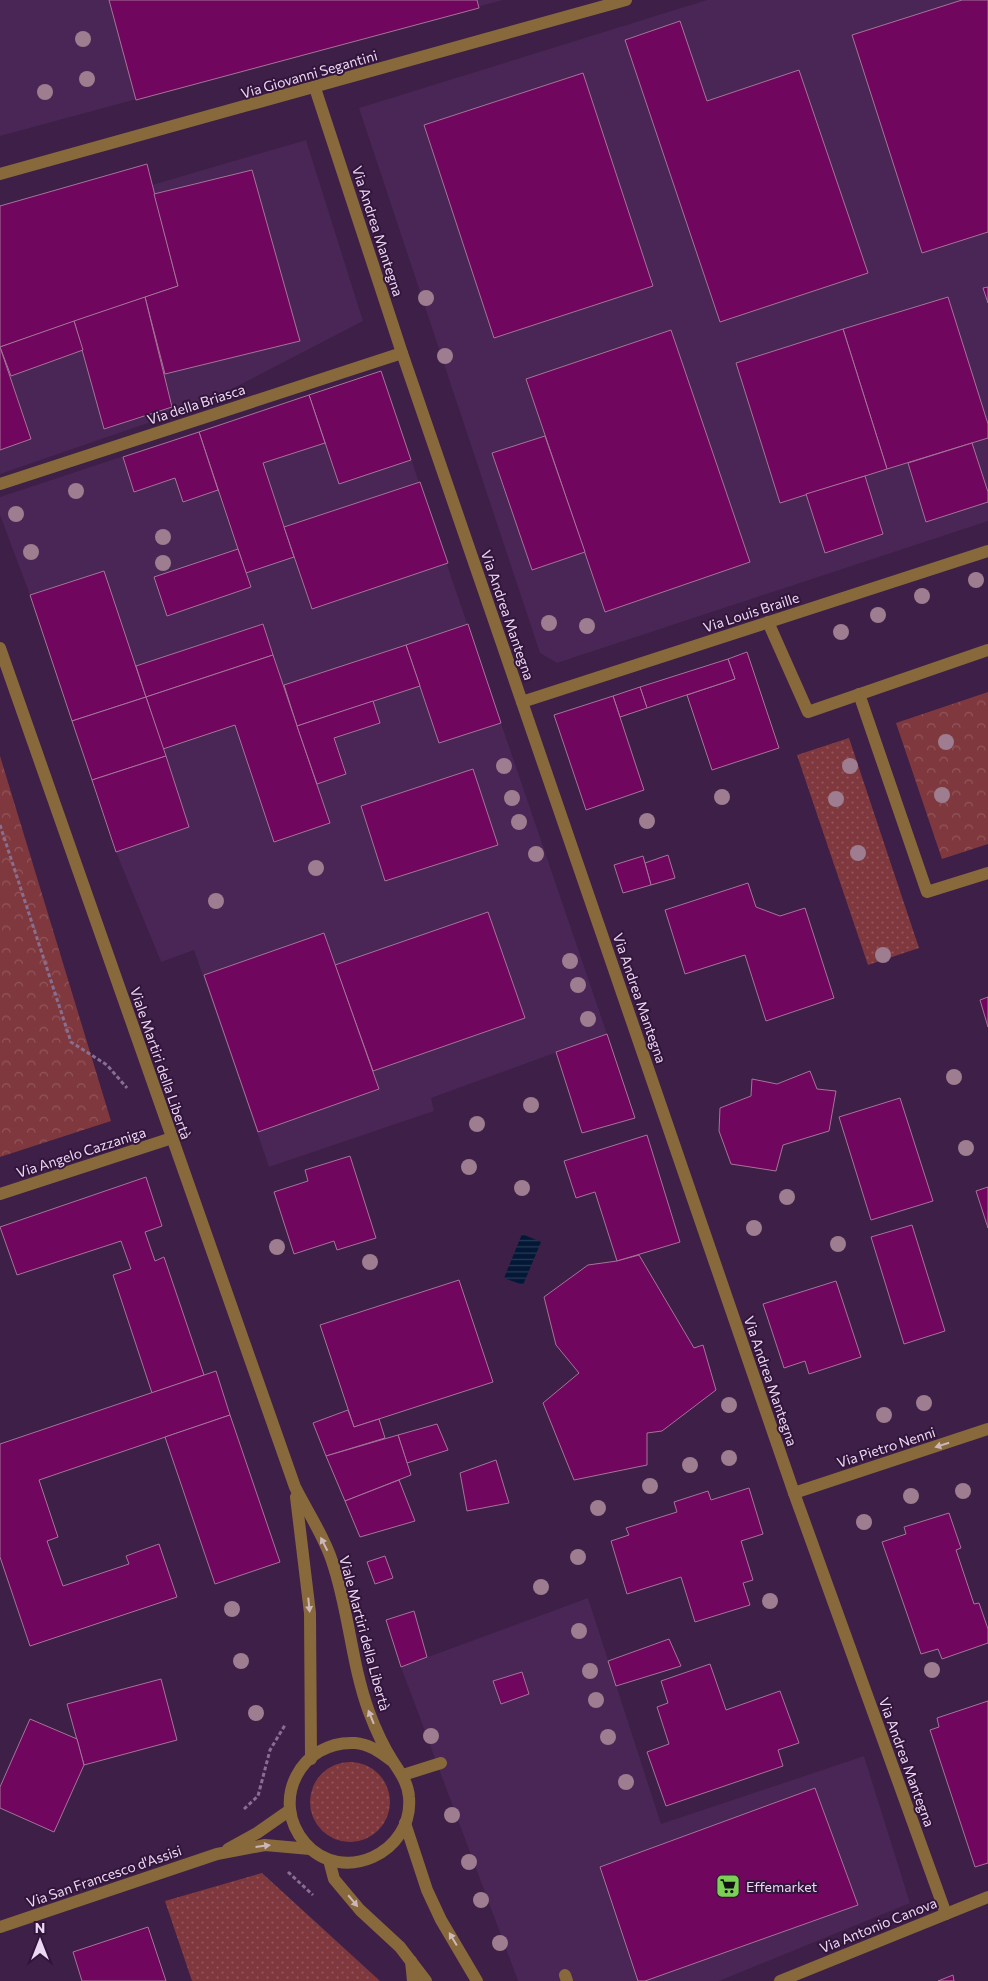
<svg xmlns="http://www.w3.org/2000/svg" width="988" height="1981" font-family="Commissioner,sans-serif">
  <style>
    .built { fill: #492655 }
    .grass { fill: url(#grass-dots) }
    .park { fill: url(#park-crowns) }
    .water { fill: url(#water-rules) }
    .building { fill: #71065f; stroke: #a57497 }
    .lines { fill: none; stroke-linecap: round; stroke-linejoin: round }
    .path { stroke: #886f91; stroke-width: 3; stroke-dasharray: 4 2.5; stroke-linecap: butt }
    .minor { stroke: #87693c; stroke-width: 12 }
    .tree { fill: #9d7d8f }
    .oneway { fill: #cdb7bb }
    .labels { text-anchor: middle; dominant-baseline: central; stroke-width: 4; stroke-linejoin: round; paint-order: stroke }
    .street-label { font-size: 14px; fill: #ebd8f2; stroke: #33153c }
    .poi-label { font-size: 14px; fill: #ebd8f2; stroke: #33153c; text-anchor: start }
  </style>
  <defs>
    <pattern id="grass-dots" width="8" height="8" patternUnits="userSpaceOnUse" patternTransform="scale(1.25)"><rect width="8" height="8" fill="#7f393e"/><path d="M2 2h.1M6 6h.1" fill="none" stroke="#91555a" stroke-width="1.8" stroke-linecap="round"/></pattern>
    <pattern id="park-crowns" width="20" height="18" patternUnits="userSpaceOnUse" patternTransform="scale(1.25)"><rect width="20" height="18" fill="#7f393e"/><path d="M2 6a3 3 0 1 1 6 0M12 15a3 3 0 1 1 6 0" fill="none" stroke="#91555a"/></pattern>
    <pattern id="water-rules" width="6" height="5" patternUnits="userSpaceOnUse" patternTransform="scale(1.25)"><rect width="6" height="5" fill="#031836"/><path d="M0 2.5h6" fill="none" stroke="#283954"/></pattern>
  </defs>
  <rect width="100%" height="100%" fill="#3d1f47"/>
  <g class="built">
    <path d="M0,0H503L0,136Z"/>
    <path d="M707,0H988V521L557,663L540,653L359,108Z"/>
    <path d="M306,140L363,321L203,404L0,474V206L147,164L152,185Z"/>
    <path d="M381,371L607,1034L431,1098L434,1111L269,1167L194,950L161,962L116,852L30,595L0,515V497Z"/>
    <path d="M588,1598L661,1824L864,1756L910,1903L719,1981H518L401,1667Z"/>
  </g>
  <g class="grass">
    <path d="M849,738L919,948L868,965L797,755Z"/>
    <circle cx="350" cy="1802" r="40"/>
    <path d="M262,1873L380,1981H192L165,1901Z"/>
  </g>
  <g class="park">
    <path d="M988,692V844L942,859L896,723Z"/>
    <path d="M0,756L111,1121L0,1157Z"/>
  </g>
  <path class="water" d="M522,1234L541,1242L523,1285L504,1278Z"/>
  <g class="building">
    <path d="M109,0H477L479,8L136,100Z"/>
    <path d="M962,0H988V232L922,253L852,35Z"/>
    <path d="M680,21L707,101L799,70L868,273L720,322L625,40Z"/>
    <path d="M583,73L653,286L494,338L424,125Z"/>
    <path d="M147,164L178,286L0,347V206Z"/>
    <path d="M252,170L300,341L165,374L145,297L178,286L154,194Z"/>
    <path d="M988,287V303L983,288Z"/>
    <path d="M145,297L172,407L104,429L74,321Z"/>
    <path d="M948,297L988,424V438L887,469L843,329Z"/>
    <path d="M74,321L83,350L11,376L0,347Z"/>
    <path d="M843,329L887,469L780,503L736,363Z"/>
    <path d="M671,330L750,562L605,612L526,379Z"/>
    <path d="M0,347L31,439L0,450Z"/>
    <path d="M381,371L411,460L339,484L309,395Z"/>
    <path d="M309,395L325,443L263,463L294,557L246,573L199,432Z"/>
    <path d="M199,432L218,490L183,502L175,478L134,492L123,457Z"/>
    <path d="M545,436L585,552L532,570L492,453Z"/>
    <path d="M972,443L988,492V502L926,522L908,463Z"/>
    <path d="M865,476L883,534L825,553L806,494Z"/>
    <path d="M420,482L448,563L312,609L284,527Z"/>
    <path d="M238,549L251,587L167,616L154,577Z"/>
    <path d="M104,571L146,697L72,721L30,595Z"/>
    <path d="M263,624L273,655L146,697L136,666Z"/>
    <path d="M468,624L501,723L439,743L406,645Z"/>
    <path d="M406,645L420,686L297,726L284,685Z"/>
    <path d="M747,652L779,748L712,770L687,695L735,679L728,659Z"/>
    <path d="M273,655L330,823L274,842L235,725L163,749L146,697Z"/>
    <path d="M728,659L735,679L647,708L640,687Z"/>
    <path d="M640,687L647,708L620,717L613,696Z"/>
    <path d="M613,696L644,790L586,810L554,715Z"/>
    <path d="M146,697L166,756L92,780L72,721Z"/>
    <path d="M373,701L380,723L334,738L346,774L317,784L297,726Z"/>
    <path d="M166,756L189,827L116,852L92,780Z"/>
    <path d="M473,769L498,845L385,881L361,806Z"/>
    <path d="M668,855L675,878L651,885L645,863Z"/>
    <path d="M643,856L651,885L623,893L614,865Z"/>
    <path d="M748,883L756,907L780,916L805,908L834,998L766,1021L745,955L685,974L665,910Z"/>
    <path d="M488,912L525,1018L373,1071L335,965Z"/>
    <path d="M324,933L379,1089L258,1132L204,975Z"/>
    <path d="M988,997V1027L980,1000Z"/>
    <path d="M607,1034L635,1118L582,1133L556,1052Z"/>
    <path d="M810,1071L817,1089L836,1091L829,1131L783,1145L776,1171L731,1164L719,1131L720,1108L751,1096L752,1079L777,1084Z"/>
    <path d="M900,1098L933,1201L871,1220L839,1117Z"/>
    <path d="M647,1135L680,1242L617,1261L595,1192L576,1198L564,1161Z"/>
    <path d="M350,1156L376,1238L337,1250L334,1241L294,1254L274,1192L308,1181L305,1170Z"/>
    <path d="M146,1177L162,1226L145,1232L155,1261L164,1257L204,1375L152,1393L113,1275L131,1269L121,1241L17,1275L0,1227Z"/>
    <path d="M988,1187V1228L976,1191Z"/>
    <path d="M912,1225L945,1331L904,1344L871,1237Z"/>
    <path d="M639,1255L694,1348L703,1345L716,1390L662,1431L647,1433V1465L574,1480L543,1403L579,1373L556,1345L544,1297L588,1265L617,1261Z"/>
    <path d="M459,1280L493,1382L354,1427L320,1325Z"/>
    <path d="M836,1281L861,1357L809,1374L805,1361L784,1368L763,1304Z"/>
    <path d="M216,1371L230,1415L39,1480L58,1537L47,1541L63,1586L129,1564L126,1556L159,1544L177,1597L30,1646L0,1557V1444Z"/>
    <path d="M348,1410L354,1427L379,1419L385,1438L326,1456L313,1423Z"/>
    <path d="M230,1415L280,1562L215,1584L165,1437Z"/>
    <path d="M437,1424L448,1450L407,1463L398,1435Z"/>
    <path d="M398,1435L411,1475L345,1501L326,1456Z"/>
    <path d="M496,1460L509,1503L467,1511L460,1473Z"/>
    <path d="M399,1480L415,1521L360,1537L345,1501Z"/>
    <path d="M749,1488L763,1534L741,1541L753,1580L743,1583L750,1605L695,1622L681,1577L627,1594L611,1541L629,1535L626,1528L677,1512L674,1502L708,1491L711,1500Z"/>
    <path d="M949,1513L961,1548L956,1550L974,1604L979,1603L988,1629V1643L942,1659L938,1649L921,1654L882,1542L906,1534L904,1527Z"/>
    <path d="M385,1556L393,1578L375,1584L367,1562Z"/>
    <path d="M414,1611L427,1657L401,1667L386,1620Z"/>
    <path d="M669,1639L681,1666L616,1686L608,1661Z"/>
    <path d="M710,1664L726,1710L780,1691L799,1743L778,1750L783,1766L666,1806L647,1752L669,1744L657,1707L668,1703L661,1681Z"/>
    <path d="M522,1672L529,1694L501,1704L493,1681Z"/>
    <path d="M161,1679L177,1740L84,1765L67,1704Z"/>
    <path d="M988,1701V1863L975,1867L930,1730L939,1727L937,1718Z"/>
    <path d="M30,1719L77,1739L84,1765L54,1832L0,1808V1787Z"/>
    <path d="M815,1788L858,1905L645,1981H638L600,1867Z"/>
    <path d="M148,1927L166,1981H82L73,1952Z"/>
    <path d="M953,1975L954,1981H938Z"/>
  </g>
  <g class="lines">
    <g class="path">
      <path d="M0,825L71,1042L107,1065L127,1088"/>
      <path d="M244,1809L258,1796L270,1750L285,1725"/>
      <path d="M288,1872L313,1895"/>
    </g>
    <g class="minor">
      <path d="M315,88L402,353L794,1493L946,1914"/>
      <path d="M0,174L626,0"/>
      <path d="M0,484L402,353"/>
      <path d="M768,622L808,712L988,650"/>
      <path d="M0,648L295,1487C307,1511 324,1536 332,1561C349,1610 351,1663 369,1712C375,1728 382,1744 392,1760C399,1771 408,1782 409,1797C414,1853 342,1886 305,1843C269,1801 301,1740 355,1743C370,1744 381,1753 392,1761"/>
      <path d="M859,694L927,892L988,873"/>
      <path d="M522,702L988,551"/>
      <path d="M0,1194L172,1138"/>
      <path d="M794,1493L988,1429"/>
      <path d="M296,1497L310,1613L311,1759"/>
      <path d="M403,1775L441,1763"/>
      <path d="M405,1823L427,1890L441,1920L477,1981"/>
      <path d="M228,1849L257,1833L290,1810"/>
      <path d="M329,1860L334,1879L344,1891L360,1910L400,1947L426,1981"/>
      <path d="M0,1927L217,1854L265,1845L310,1849"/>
      <path d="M411,1961L413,1981"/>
      <path d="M565,1975L567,1981"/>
      <path d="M780,1981L988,1897"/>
    </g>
  </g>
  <g class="tree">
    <circle cx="83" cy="39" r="8"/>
    <circle cx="87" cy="79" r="8"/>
    <circle cx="45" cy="92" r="8"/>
    <circle cx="426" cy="298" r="8"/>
    <circle cx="445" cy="356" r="8"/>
    <circle cx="76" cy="491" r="8"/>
    <circle cx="16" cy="514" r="8"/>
    <circle cx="163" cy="537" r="8"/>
    <circle cx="31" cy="552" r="8"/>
    <circle cx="163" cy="563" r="8"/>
    <circle cx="976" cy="580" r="8"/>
    <circle cx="922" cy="596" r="8"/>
    <circle cx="878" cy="615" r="8"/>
    <circle cx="549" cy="623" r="8"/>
    <circle cx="587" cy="626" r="8"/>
    <circle cx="841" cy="632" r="8"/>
    <circle cx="946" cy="742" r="8"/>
    <circle cx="504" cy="766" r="8"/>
    <circle cx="850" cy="766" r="8"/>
    <circle cx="942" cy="795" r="8"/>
    <circle cx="722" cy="797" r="8"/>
    <circle cx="512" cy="798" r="8"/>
    <circle cx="836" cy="799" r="8"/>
    <circle cx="647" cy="821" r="8"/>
    <circle cx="519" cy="822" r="8"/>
    <circle cx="858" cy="853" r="8"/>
    <circle cx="536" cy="854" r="8"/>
    <circle cx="316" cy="868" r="8"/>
    <circle cx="216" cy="901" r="8"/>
    <circle cx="883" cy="955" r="8"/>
    <circle cx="570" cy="961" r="8"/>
    <circle cx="578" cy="985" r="8"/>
    <circle cx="588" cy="1019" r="8"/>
    <circle cx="954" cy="1077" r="8"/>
    <circle cx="531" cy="1105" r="8"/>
    <circle cx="477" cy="1124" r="8"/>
    <circle cx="966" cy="1148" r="8"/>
    <circle cx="469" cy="1167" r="8"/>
    <circle cx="522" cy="1188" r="8"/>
    <circle cx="787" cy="1197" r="8"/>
    <circle cx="754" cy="1228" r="8"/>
    <circle cx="838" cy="1244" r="8"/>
    <circle cx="277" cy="1247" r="8"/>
    <circle cx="370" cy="1262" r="8"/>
    <circle cx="924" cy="1403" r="8"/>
    <circle cx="729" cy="1405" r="8"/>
    <circle cx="884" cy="1415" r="8"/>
    <circle cx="729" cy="1458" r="8"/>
    <circle cx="690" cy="1465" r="8"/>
    <circle cx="650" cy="1486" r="8"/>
    <circle cx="963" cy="1491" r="8"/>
    <circle cx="911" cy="1496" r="8"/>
    <circle cx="598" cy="1508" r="8"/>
    <circle cx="864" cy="1522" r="8"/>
    <circle cx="578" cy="1557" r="8"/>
    <circle cx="541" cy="1587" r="8"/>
    <circle cx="770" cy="1601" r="8"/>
    <circle cx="232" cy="1609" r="8"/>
    <circle cx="579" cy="1631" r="8"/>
    <circle cx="241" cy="1661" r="8"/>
    <circle cx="932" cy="1670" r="8"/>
    <circle cx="590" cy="1671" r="8"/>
    <circle cx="596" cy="1700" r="8"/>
    <circle cx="256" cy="1713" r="8"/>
    <circle cx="431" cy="1736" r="8"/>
    <circle cx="608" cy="1737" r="8"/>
    <circle cx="626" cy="1782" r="8"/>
    <circle cx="452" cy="1815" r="8"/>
    <circle cx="469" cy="1862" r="8"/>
    <circle cx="481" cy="1900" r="8"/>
    <circle cx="500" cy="1943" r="8"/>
  </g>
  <defs><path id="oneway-solid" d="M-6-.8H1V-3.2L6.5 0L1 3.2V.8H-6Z" transform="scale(1.25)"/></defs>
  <g class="oneway">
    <use href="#oneway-solid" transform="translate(942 1445) rotate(162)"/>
    <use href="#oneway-solid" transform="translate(324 1544) rotate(-117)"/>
    <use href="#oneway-solid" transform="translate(309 1605) rotate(84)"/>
    <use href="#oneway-solid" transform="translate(371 1717) rotate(-112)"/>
    <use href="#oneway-solid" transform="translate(263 1846) rotate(-7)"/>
    <use href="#oneway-solid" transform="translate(353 1901) rotate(50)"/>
    <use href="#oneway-solid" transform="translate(453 1939) rotate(-121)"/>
  </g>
  <defs>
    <g id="supermarket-square" transform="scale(1.25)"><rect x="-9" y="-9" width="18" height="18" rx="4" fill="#7cd155" stroke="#33153c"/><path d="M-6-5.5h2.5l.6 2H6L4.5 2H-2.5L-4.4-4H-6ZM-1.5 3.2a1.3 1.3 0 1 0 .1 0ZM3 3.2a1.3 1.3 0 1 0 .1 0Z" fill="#111"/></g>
  </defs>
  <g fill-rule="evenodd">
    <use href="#supermarket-square" x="728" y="1886"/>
  </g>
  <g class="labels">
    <g class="street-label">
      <text transform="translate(309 74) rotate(-16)">Via Giovanni Segantini</text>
      <text transform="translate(378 231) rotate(72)">Via Andrea Mantegna</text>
      <text transform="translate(196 404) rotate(-18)">Via della Briasca</text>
      <text transform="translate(751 612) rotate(-18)">Via Louis Braille</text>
      <text transform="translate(508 615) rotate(71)">Via Andrea Mantegna</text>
      <text transform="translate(640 998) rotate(71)">Via Andrea Mantegna</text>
      <text transform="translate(161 1063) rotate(71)">Viale Martiri della Libertà</text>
      <text transform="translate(81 1152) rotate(-18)">Via Angelo Cazzaniga</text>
      <text transform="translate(771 1381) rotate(71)">Via Andrea Mantegna</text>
      <text transform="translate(886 1447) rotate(-18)">Via Pietro Nenni</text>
      <text transform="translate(365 1633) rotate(75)">Viale Martiri della Libertà</text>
      <text transform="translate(907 1762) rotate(70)">Via Andrea Mantegna</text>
      <text transform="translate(104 1876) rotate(-19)">Via San Francesco d'Assisi</text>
      <text transform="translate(878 1925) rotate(-22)">Via Antonio Canova</text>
    </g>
    <g class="poi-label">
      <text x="746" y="1886">Effemarket</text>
    </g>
  </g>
  <g transform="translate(40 1941)" stroke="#33153c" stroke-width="4" paint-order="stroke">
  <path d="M0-4L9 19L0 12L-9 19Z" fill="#ebd8f2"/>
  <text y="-8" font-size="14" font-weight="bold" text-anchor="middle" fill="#ebd8f2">N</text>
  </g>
</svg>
